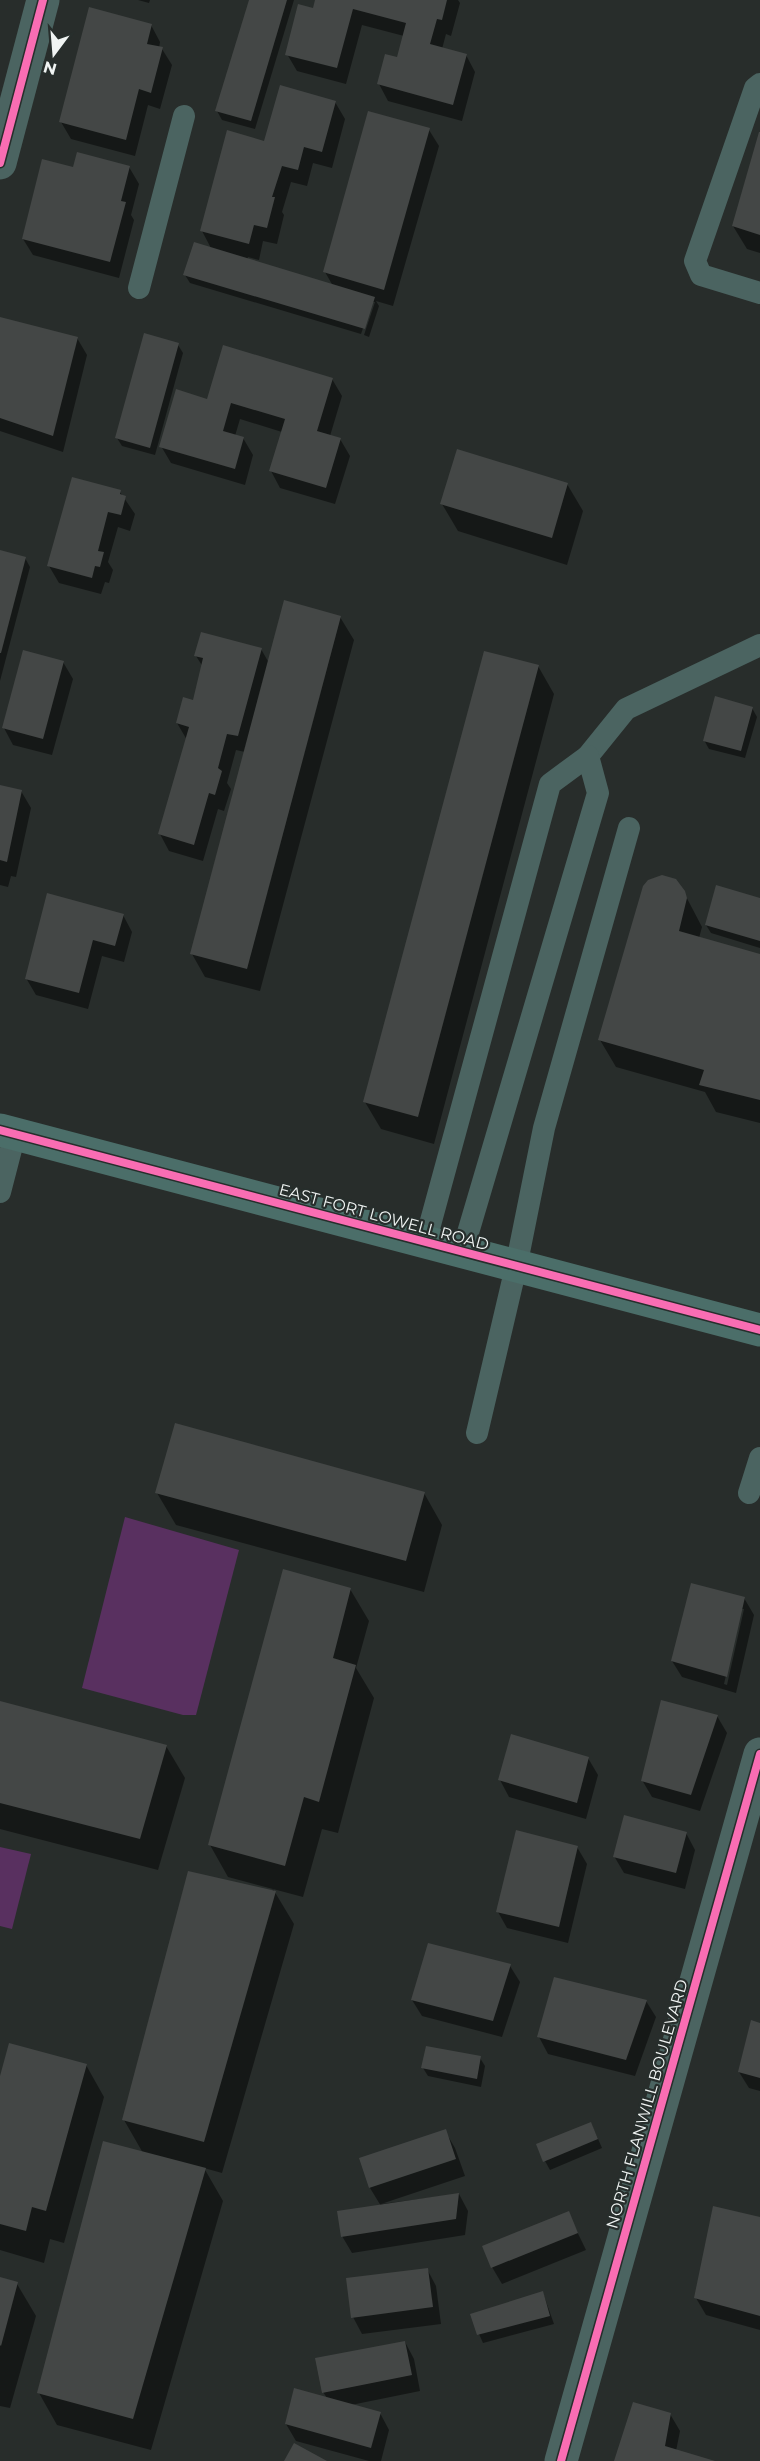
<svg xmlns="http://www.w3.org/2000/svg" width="760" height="2461" font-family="Montserrat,sans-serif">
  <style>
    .green { fill: #593060 }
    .shadow { fill: #0007; fill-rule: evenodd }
    .building { fill: #444746 }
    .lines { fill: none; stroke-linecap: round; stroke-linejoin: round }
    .lane { stroke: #4b6461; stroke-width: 22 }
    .street { stroke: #4b6461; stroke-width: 33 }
    .secondary { stroke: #4b6e69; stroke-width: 33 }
    .cycleway-casing { stroke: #272e2c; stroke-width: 11 }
    .cycleway { stroke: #f96db3; stroke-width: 8 }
    .labels { text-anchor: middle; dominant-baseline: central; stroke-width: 4.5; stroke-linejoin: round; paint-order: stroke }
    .street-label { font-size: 16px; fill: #f0f4f3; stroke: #272e2c }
  </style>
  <rect width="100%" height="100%" fill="#282d2b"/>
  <g class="green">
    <path d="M125,1517L239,1550L196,1715H183L82,1688Z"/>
    <path d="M0,1847L31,1854L12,1929L0,1926Z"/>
  </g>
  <g class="shadow">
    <path d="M138,0H150L149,3Z"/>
    <path d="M250,0H294L255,129L222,120L217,111Z"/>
    <path d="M316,0H458L460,3L451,36L446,34L442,49L466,55L475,72L462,121L388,101L379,84L398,58L404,36L362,25L346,84L297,71L287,54L314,10Z"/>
    <path d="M151,25L160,42L159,48L162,49L172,65L160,109L148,105L135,156L71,139L61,122Z"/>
    <path d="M335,102L345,119L332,168L313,163L307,186L291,182L282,212L284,215L277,244L263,241L259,260L248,257L247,260L333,286L325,272L429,130L439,146L393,306L376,301L379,306L369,337L364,335L375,302H372L361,334L190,283L185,275L212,250L202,231L265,143Z"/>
    <path d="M760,135V253L747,249L733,226Z"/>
    <path d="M129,167L139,184L131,215L134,220L119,278L33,255L23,239L74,169Z"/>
    <path d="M0,318L77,338L87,355L63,452L0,431Z"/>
    <path d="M178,345L183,353L155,455L122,446L117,438Z"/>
    <path d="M332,379L342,396L330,436L340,439L350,456L335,504L280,488L271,471L282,432L240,419L235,436L243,438L253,455L245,485L171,463L161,446L208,401Z"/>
    <path d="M567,484L583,511L567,565L458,531L442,504Z"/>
    <path d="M120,492L135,514L130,531L118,527L108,562L113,570L109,583L105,582L101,594L59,583L49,566Z"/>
    <path d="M0,552L25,558L30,567L0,681Z"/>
    <path d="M340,617L354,640L260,991L205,977L192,954L245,752L236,750L227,783L231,789L224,811L218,809L203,861L169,851L160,834L187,740L177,723L194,702L203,667L196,656L261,649L269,663Z"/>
    <path d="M63,662L73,679L52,755L13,745L4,728Z"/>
    <path d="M538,666L554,694L434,1144L381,1129L365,1102Z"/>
    <path d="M752,708L757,717L745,758L709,749L704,740Z"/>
    <path d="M0,787L21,791L31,808L16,877L11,876L8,887L0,885Z"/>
    <path d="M680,885L702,927L699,938L760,955V1123L716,1112L705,1092L616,1067L600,1040Z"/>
    <path d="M760,899V948L711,933L706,925Z"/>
    <path d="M123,915L132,932L124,962L102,956L88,1009L36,995L26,978Z"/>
    <path d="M157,1493H424L442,1525L424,1592L176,1525Z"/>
    <path d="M350,1589L369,1621L356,1668L374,1698L338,1833L322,1829L303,1897L273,1889L294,1924L222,2173L204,2168L223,2201L151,2450L57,2425L39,2393L143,2153L124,2120L272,1891L273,1889L228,1877L210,1845Z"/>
    <path d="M744,1598L754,1615L736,1693L682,1677L672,1661ZM741,1609H744L727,1685L724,1684Z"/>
    <path d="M0,1703L166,1746L185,1778L158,1870L0,1829Z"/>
    <path d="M717,1716L727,1733L700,1811L652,1797L642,1780Z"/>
    <path d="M588,1758L598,1775L586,1819L509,1797L500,1780Z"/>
    <path d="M686,1833L695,1850L685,1889L624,1873L614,1856Z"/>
    <path d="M577,1847L587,1864L568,1943L507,1928L498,1912Z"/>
    <path d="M510,1966L520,1982L502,2037L422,2016L412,2000Z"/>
    <path d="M646,2001L656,2017L635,2076L548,2054L539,2037Z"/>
    <path d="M760,2024V2091L749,2088L739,2072Z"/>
    <path d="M480,2058L485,2066L481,2087L428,2076L423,2068Z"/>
    <path d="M86,2065L104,2097L64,2243L50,2239L44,2263L0,2250V2081Z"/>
    <path d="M591,2123L602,2148L550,2170L545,2161Z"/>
    <path d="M445,2131L455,2148L465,2176L381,2204L459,2194L468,2211L465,2235L352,2253L342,2236L381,2206L370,2188L361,2159Z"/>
    <path d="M568,2213L586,2250L502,2284L492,2267Z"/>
    <path d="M760,2219V2330L706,2315L696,2298Z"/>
    <path d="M427,2269L436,2286L441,2324L362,2334L353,2317Z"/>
    <path d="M0,2279L17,2284L36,2316L10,2408L0,2406Z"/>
    <path d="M543,2293L554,2324L483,2343L479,2334Z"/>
    <path d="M405,2342L414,2359L420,2391L351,2405L380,2413L389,2430L381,2461H369L296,2441L286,2424L327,2398L323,2392Z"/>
    <path d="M670,2414L680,2431L676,2451L712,2461H616Z"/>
  </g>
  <g class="building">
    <path d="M249,0H287L251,121L215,111Z"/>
    <path d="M315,0H447L442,20L437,19L430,44L467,54L453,105L377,84L385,54L397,57L406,23L353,9L337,68L285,55L298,4L313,8Z"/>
    <path d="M89,7L152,24L147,44L163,47L151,93L139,89L126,140L59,122Z"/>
    <path d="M280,85L336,101L322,152L304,147L298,170L282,166L272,197H275L267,228L254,225L249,244L200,231L227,130L264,141Z"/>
    <path d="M368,111L430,128L384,290L323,272Z"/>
    <path d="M759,132H760V235L732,226Z"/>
    <path d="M77,152L130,166L121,201L126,202L110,262L22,239L42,159L73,167Z"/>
    <path d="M194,242L375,297L365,329L183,275Z"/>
    <path d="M0,317L78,337L53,436L0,418Z"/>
    <path d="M144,333L179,343L150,448L115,438Z"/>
    <path d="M223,345L333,378L317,431L341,438L326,488L269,471L285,419L231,403L223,431L244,437L235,469L159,447L176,389L207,399Z"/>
    <path d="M457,449L568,483L552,538L440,504Z"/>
    <path d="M72,477L121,490L120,494L126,496L121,515L108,512L98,551L104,552L100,567L95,566L92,578L47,566Z"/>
    <path d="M0,550L26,557L1,653H0Z"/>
    <path d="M284,600L341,616L247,969L190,954Z"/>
    <path d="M201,632L262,648L238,736L227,734L218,768L222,771L215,795L209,793L194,845L158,834L189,727L176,723L183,697L193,700L203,658L194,656Z"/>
    <path d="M23,650L64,661L43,739L2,728Z"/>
    <path d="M484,651L539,665L418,1117L363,1102Z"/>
    <path d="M715,696L753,707L741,751L703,741Z"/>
    <path d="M0,785L22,790L7,862L0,860Z"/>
    <path d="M662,875L676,879L685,891L687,898L679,931L760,954V1100L699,1085L704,1070L598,1040L643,886L648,880Z"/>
    <path d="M716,885L760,898V941L705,925Z"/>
    <path d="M47,893L124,914L115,946L93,940L79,993L25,979Z"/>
    <path d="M175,1423L425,1492L406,1561L155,1493Z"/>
    <path d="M283,1569L351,1588L333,1658L356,1665L319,1802L304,1797L285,1866L208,1845Z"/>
    <path d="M691,1583L745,1597L727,1677L671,1661Z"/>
    <path d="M661,1700L718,1715L691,1795L641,1781Z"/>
    <path d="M0,1701L167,1745L140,1839L0,1803Z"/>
    <path d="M511,1734L589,1757L577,1803L498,1780Z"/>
    <path d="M624,1815L687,1832L676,1873L613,1857Z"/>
    <path d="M516,1830L578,1846L559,1927L496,1912Z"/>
    <path d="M188,1871L276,1891L204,2142L122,2120Z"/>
    <path d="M428,1943L511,1964L493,2021L411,2000Z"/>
    <path d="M554,1977L647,2000L626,2060L537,2037Z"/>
    <path d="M751,2020L760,2023V2078L738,2072Z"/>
    <path d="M9,2043L87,2064L46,2211L32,2207L26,2231L0,2224V2076Z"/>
    <path d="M426,2046L481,2056L477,2079L421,2068Z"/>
    <path d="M591,2122L598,2139L543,2162L536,2144Z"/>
    <path d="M446,2129L456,2159L369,2188L359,2158Z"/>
    <path d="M103,2141L206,2168L133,2419L37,2393Z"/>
    <path d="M459,2193L456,2219L341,2237L337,2211Z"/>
    <path d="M713,2206L760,2217V2316L694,2298Z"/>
    <path d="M569,2211L578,2233L491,2268L482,2246Z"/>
    <path d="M428,2268L433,2307L351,2318L346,2278Z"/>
    <path d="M0,2277L18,2282L1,2346L0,2345Z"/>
    <path d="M543,2291L550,2316L477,2335L470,2314Z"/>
    <path d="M405,2341L412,2375L322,2393L315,2358Z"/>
    <path d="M294,2388L381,2412L371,2448L285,2424Z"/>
    <path d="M633,2402L671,2413L665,2446L715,2461H614Z"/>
    <path d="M294,2443L327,2461H284Z"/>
  </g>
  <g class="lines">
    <g class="lane">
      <path d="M760,84L755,88L695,261L701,275L760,293"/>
      <path d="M139,288L184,116"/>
      <path d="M588,756L626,709L760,645"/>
      <path d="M0,1192L15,1134"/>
      <path d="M425,1243L550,784L588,756L598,793L462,1253"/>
      <path d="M477,1433L516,1267L544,1128L629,828"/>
      <path d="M749,1493L760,1458"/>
    </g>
    <g class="street">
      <path d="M0,163L43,0"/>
      <path d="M561,2461L760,1754"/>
    </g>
    <path class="secondary" d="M0,1130L760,1330"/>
    <g class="cycleway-casing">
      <g id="cycleway">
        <path d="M0,163L43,0"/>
        <path d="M0,1130L760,1330"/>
        <path d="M561,2461L760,1754"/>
      </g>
    </g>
    <use href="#cycleway" class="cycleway"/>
  </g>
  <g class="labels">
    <g class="street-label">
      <text transform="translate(384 1217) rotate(15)">EAST FORT LOWELL ROAD</text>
      <text transform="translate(647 2104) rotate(-74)">NORTH FLANWILL BOULEVARD</text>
    </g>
  </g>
  <g transform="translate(54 54) rotate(196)" stroke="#272e2c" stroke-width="4.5" paint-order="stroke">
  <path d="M0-4.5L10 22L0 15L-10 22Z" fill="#f0f4f3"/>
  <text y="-9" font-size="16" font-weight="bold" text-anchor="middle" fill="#f0f4f3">N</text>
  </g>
</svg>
